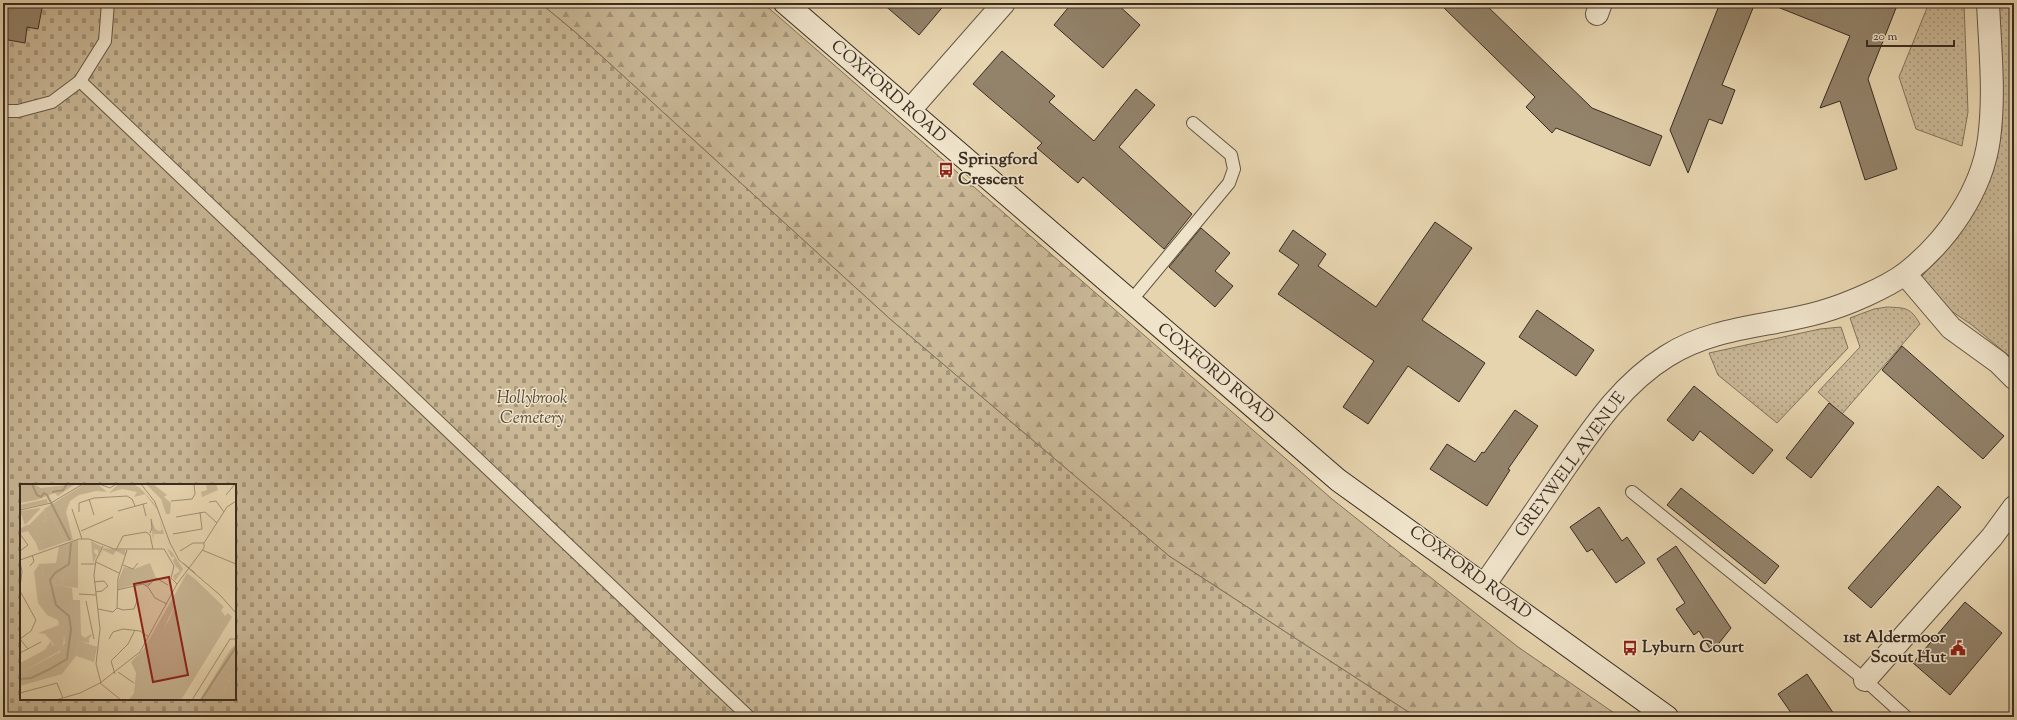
<svg xmlns="http://www.w3.org/2000/svg" width="2017" height="720" font-family="'Sorts Mill Goudy',serif">
  <style>
    .grass { fill: url(#grass-dots); stroke: #81725c }
    .forest { fill: url(#forest-firs); stroke: #81725c }
    .cemetery { fill: url(#cemetery-stones); stroke: #81725c; fill-rule: evenodd }
    .building { fill: #93836b; stroke: #392c22 }
    .lines { fill: none; stroke-linecap: round; stroke-linejoin: round }
    .lane-casing { stroke: #645645; stroke-width: 14 }
    .street-casing { stroke: #645645; stroke-width: 24 }
    .secondary-casing { stroke: #392c22; stroke-width: 24 }
    .lane { stroke: #efe3ca; stroke-width: 12 }
    .street { stroke: #efe3ca; stroke-width: 22 }
    .secondary { stroke: #efe3ca; stroke-width: 22 }
    .labels { text-anchor: middle; dominant-baseline: central; stroke-width: 3; stroke-linejoin: round; paint-order: stroke }
    .street-label { font-size: 17px; fill: #392c22; stroke: #efe3ca }
    .poi-label { font-size: 17px; font-weight: bold; fill: #392c22; stroke: #efe3ca; text-anchor: start }
    .park-label { font-size: 17px; font-style: italic; fill: #564839; stroke: #efe3ca }
    .inset-river { fill: none; stroke: #ab9b7e; stroke-width: 2 }
    .inset-road { fill: none; stroke: #a19176; stroke-width: 1 }
    .view { fill: #8f2418; fill-opacity: 0.15; stroke: #8f2418; stroke-width: 2 }
    .inset-edge { fill: none; stroke: #392c22; stroke-width: 2 }
  </style>
  <defs>
    <pattern id="grass-dots" width="8" height="8" patternUnits="userSpaceOnUse"><rect width="8" height="8" fill="#c9b796"/><path d="M2 2h.1M6 6h.1" fill="none" stroke="#a4957a" stroke-width="1.8" stroke-linecap="round"/></pattern>
    <pattern id="forest-firs" width="22" height="20" patternUnits="userSpaceOnUse"><rect width="22" height="20" fill="#c9b796"/><path d="M5 1l3.5 6h-7zM16 11l3.5 6h-7z" fill="#a4957a"/></pattern>
    <pattern id="cemetery-stones" width="16" height="16" patternUnits="userSpaceOnUse"><rect width="16" height="16" fill="#c9b796"/><path d="M2 7V4a2 2 0 0 1 4 0v3zM10 15v-3a2 2 0 0 1 4 0v3z" fill="#a4957a"/></pattern>
  </defs>
  <rect width="100%" height="100%" fill="#e6d4ae"/>
  <filter id="stains"><feTurbulence type="fractalNoise" baseFrequency=".005" numOctaves="4"/><feColorMatrix values="0 0 0 0 .2 0 0 0 0 .09 0 0 0 0 .02 0 0 0 .5 -.17"/></filter>
  <radialGradient id="worn" r=".72"><stop offset=".6" stop-color="#630" stop-opacity="0"/><stop offset="1" stop-color="#630" stop-opacity=".3"/></radialGradient>
  <g class="grass">
    <path d="M1929,3H1964L1968,112L1962,146L1916,129L1899,77Z"/>
    <path d="M1996,3H2014V360L1972,325L1926,294L1918,281L1971,218L1993,172L2002,127Z"/>
    <path d="M1887,307C1906,308 1910,307 1920,324L1842,414L1818,392L1860,347L1850,318L1874,309Z"/>
    <path d="M1841,327L1848,348L1777,423L1718,375L1709,353L1820,329Z"/>
  </g>
  <path class="forest" d="M540,3H763L1332,499L1518,647L1620,717H1416L1169,556L890,319L574,31Z"/>
  <path class="cemetery" d="M3,3H540L574,31L890,319L1169,556L1416,717H3ZM21,485H235V699H21Z"/>
  <g class="building">
    <path d="M3,3H43L38,29L27,27L25,43L3,39Z"/>
    <path d="M882,3H946L919,35Z"/>
    <path d="M1072,3H1116L1140,25L1103,68L1054,25Z"/>
    <path d="M1439,3H1484L1592,108L1662,136L1650,166L1556,128L1552,133L1526,107L1535,97Z"/>
    <path d="M1720,3H1755L1722,85L1735,90L1722,124L1709,119L1688,173L1670,130Z"/>
    <path d="M1771,3H1898L1868,79L1897,169L1865,180L1840,101L1820,108L1850,36L1770,4Z"/>
    <path d="M1002,51L1055,96L1049,102L1094,141L1136,89L1155,105L1119,147L1192,214L1164,249L1083,177L1078,183L1037,148L1042,143L973,84Z"/>
    <path d="M1435,222L1472,248L1422,320L1485,363L1459,402L1408,366L1368,424L1343,407L1374,361L1278,294L1299,265L1279,251L1293,230L1326,254L1318,266L1376,307Z"/>
    <path d="M1201,228L1230,253L1215,271L1233,286L1215,307L1169,267Z"/>
    <path d="M1537,310L1594,350L1576,376L1519,337Z"/>
    <path d="M1902,346L2004,436L1983,459L1882,370Z"/>
    <path d="M1694,386L1773,450L1753,474L1700,431L1693,441L1667,420Z"/>
    <path d="M1829,403L1854,423L1811,478L1786,458Z"/>
    <path d="M1515,410L1538,426L1508,469L1510,470L1487,506L1430,469L1447,444L1475,462L1482,452L1484,453Z"/>
    <path d="M1938,486L1961,507L1871,608L1848,588Z"/>
    <path d="M1681,488L1779,566L1765,584L1667,505Z"/>
    <path d="M1599,507L1622,541L1627,537L1645,563L1616,583L1592,549L1587,552L1570,527Z"/>
    <path d="M1676,546L1731,628L1712,652L1699,631L1694,635L1676,609L1685,603L1657,559Z"/>
    <path d="M1965,602L2002,633L1950,695L1913,663Z"/>
    <path d="M1807,674L1836,717H1794L1778,694Z"/>
  </g>
  <g class="lines">
    <g class="lane-casing">
      <g id="lane">
        <path d="M80,81L749,717"/>
        <path d="M3,111H18L52,102L80,81L105,41L108,3"/>
        <path d="M1130,302L1229,183L1234,169L1231,155L1193,123"/>
        <path d="M1632,492L1865,680L1906,717"/>
      </g>
    </g>
    <g class="street-casing">
      <g id="street">
        <path d="M1597,14L1601,3"/>
        <path d="M910,110L1004,3"/>
        <path d="M1905,274L1951,328L1998,362L2014,378"/>
        <path d="M1485,584C1510,548 1535,512 1560,475C1591,431 1620,385 1667,356C1714,326 1769,327 1821,312C1846,305 1886,288 1906,273C1947,241 1982,191 1989,139C1995,94 1990,48 1988,3"/>
        <path d="M1865,680L1992,537L2014,507"/>
      </g>
    </g>
    <g class="secondary-casing">
      <path id="secondary" d="M785,3L1338,480L1667,717"/>
    </g>
    <use href="#lane" class="lane"/>
    <use href="#street" class="street"/>
    <use href="#secondary" class="secondary"/>
  </g>
  <defs>
    <g id="bus-bare" transform="scale(1.2)"><path d="M-5-6H5V4H4V6H2V4H-2V6H-4V4H-5ZM-3.5-4V0h7V-4ZM-3.5 1.2v1.5H-2V1.2ZM2 1.2v1.5H3.5V1.2Z" fill="#8f2418" stroke="#efe3ca" stroke-width="2.5" paint-order="stroke"/></g>
    <g id="civic-bare" transform="scale(1.2)"><path d="M-.6-6.5H3V-4.5H.6V-3L4-1V1h2V6H-6V1h2V-1L-.6-3ZM-1.2 2.5V6h2.4V2.5Z" fill="#8f2418" stroke="#efe3ca" stroke-width="2.5" paint-order="stroke"/></g>
  </defs>
  <g fill-rule="evenodd">
    <use href="#bus-bare" x="946" y="170"/>
    <use href="#bus-bare" x="1630" y="648"/>
    <use href="#civic-bare" x="1958" y="648"/>
  </g>
  <g class="labels">
    <g class="street-label">
      <text transform="translate(888 92) rotate(41)">COXFORD ROAD</text>
      <text transform="translate(1215 374) rotate(40)">COXFORD ROAD</text>
      <text transform="translate(1571 465) rotate(-54)">GREYWELL AVENUE</text>
      <text transform="translate(1470 573) rotate(36)">COXFORD ROAD</text>
    </g>
    <g class="poi-label">
      <text x="958" y="160">Springford<tspan x="958" dy="20">Crescent</tspan></text>
      <text x="1946" y="638" text-anchor="end">1st Aldermoor<tspan x="1946" dy="20">Scout Hut</tspan></text>
      <text x="1642" y="648">Lyburn Court</text>
    </g>
    <g class="park-label">
      <text x="532" y="399">Hollybrook<tspan x="532" dy="20">Cemetery</tspan></text>
    </g>
  </g>
  <g transform="translate(20 484)">
    <rect width="216" height="216" fill="#e6d4ae"/>
    <path d="M27,15L28,19L0,25V21ZM139,33L144,50H134V47L133,57L131,34L135,45L139,47L142,46ZM7,41L19,53L16,59L8,47L0,49V45ZM58,56V104L42,102L44,92L42,91L40,102L34,100L33,96H23L24,85L18,82L19,80L36,79L39,62ZM71,57L82,63L78,70V66L75,65L74,68L77,71L73,79ZM83,64L105,66L106,72L96,67L93,71L83,66L77,77ZM147,64L152,68L163,85L155,97L153,92L160,87L155,81L153,76L155,74L152,72V74ZM130,79L136,94L128,102L120,99L98,105L99,95L104,83L114,85ZM36,146L44,150L43,165L0,189V179L34,161L28,151Z" fill="#c9b796"/>
    <path d="M0,0H13L21,4L55,0L38,12L35,9L16,16L0,19ZM65,0H78L87,8L76,7L59,11L50,17L46,28L53,56L45,58L34,36L24,57L19,59L22,66L19,67L16,59L19,53L15,49L9,48L7,41L24,38L27,36L24,25ZM98,0H113L120,4L134,19L139,28L125,10L114,13L117,8L102,5L89,9ZM126,0H133L147,11L144,13L151,19L150,30H146L141,15ZM186,0H196L198,6L182,13L181,8L187,6ZM20,24V25L5,41L0,27ZM54,67L57,70L52,87L47,90L41,88L34,94L30,93L43,74ZM18,82L24,85L23,96L33,95L34,100L40,102L42,91L44,92L42,102L52,104L53,116H60L61,151L65,154L71,150L72,152L69,154V159L60,157L56,172L42,190L0,202V189L40,168L45,159L44,150L37,148L30,153L34,167H24L31,157L25,150L18,149L39,141L38,136L27,131L18,119L14,88ZM167,89L175,95L156,119L140,152L116,189L111,178L123,166ZM216,160V164L180,216L210,166ZM216,189V216H205L207,213L204,206L211,198L206,195Z" fill="#c9b796"/>
    <path d="M175,95L204,123L201,126L205,132L208,129L212,133L161,216H109L114,209L116,189L149,136L163,104Z" fill="#c9b796"/>
    <path d="M24,26L27,36L12,44L10,40ZM34,36L45,58L22,66L19,59L24,57L19,44ZM60,157L77,163L74,178L56,172ZM216,164V189L206,195L214,201L212,205L206,203L204,206L208,213L205,216H182Z" fill="#c9b796"/>
    <path class="inset-river" d="M4,0H12L17,11L21,13L24,9L27,11L50,56M32,8L43,6L47,0M0,195L11,194L28,186L47,175L51,145L49,132L36,121L30,96L35,89L49,80L51,59M181,216L216,163"/>
    <path class="inset-road" d="M79,0L90,4L96,0M121,0L135,18L150,59L159,76L200,111L216,129M206,11L215,0M69,15L74,31M151,17L172,15L175,10L174,0M189,18L196,17L204,28M123,20L126,32M52,25L62,55M0,26L31,19L63,0M98,27L127,19M59,28V19L74,14L107,12L112,15L115,22M156,33L185,28L197,39M61,47L93,33M130,49L132,44L131,35M0,50L8,61L0,67M153,50L182,45L180,28M96,66L103,52L126,48L130,51L133,65M182,66L216,80M160,67L173,59H184M0,76L59,55H69L94,65H144L154,82L151,94L157,100M0,78L2,87L0,104M76,78L99,89M163,79L175,89M61,80H75M103,81L113,85L118,79M10,82L14,77L12,71M74,98L84,97L88,102L82,107L75,108M128,102L136,94L148,101M97,106L123,100L128,103L135,114L147,120M0,107L16,136L11,147L0,155L8,165M59,110L76,111M66,117L74,155M97,124L103,126L114,125L117,117M78,125L93,128L97,124L98,94L107,66M89,155L93,148L103,145L120,147L129,153M0,169L21,158M98,188L114,199M95,190L91,177L108,160L115,146M80,199L101,216M81,199L76,180L80,145L74,91L76,76L83,62M0,209L37,199L43,214M36,216L60,209L80,199L120,168L157,100L184,64V59L207,23L216,17M172,216L210,155H216"/>
    <path class="view" d="M149,93L168,191L133,198L114,100Z"/>
    <rect width="216" height="216" class="inset-edge"/>
  </g>
  <rect width="2017" height="720" fill="none" stroke="#e6d4ae" stroke-width="16"/>
  <rect x="4" y="4" width="2009" height="712" fill="none" stroke="#392c22" stroke-width="2"/>
  <rect x="8" y="8" width="2001" height="704" fill="none" stroke="#392c22"/>
  <path d="M1867 40v6h87v-6" fill="none" stroke="#392c22" stroke-width="2"/>
  <text x="1873" y="40" font-size="12" fill="#392c22" stroke="#efe3ca" stroke-width="3" paint-order="stroke">20 m</text>
  <rect width="100%" height="100%" filter="url(#stains)"/>
  <rect width="100%" height="100%" fill="url(#worn)"/>
</svg>
